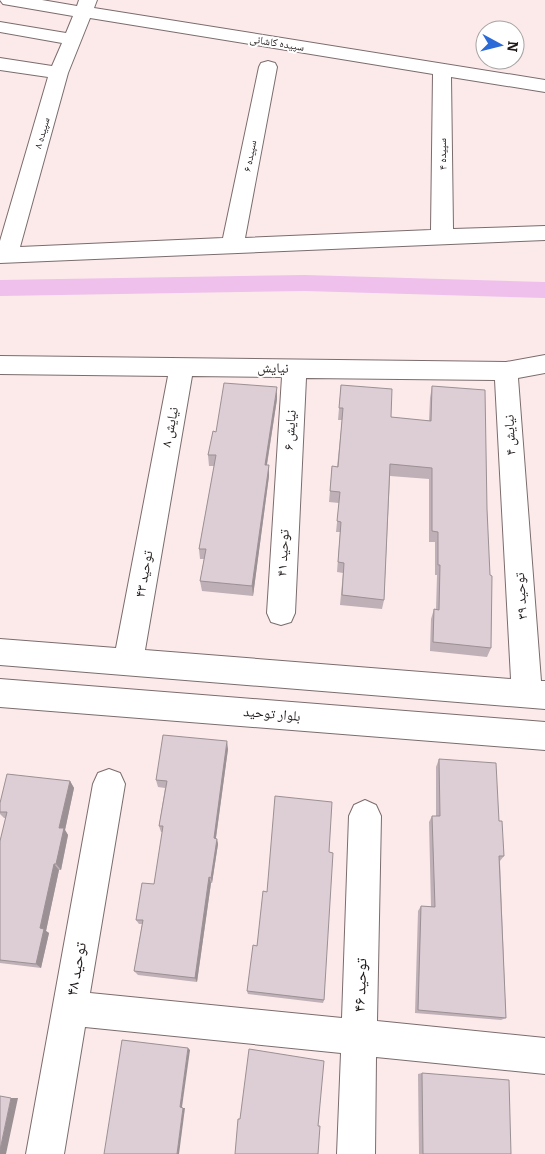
<svg xmlns="http://www.w3.org/2000/svg" width="545" height="1154" font-family="Bitter,'Noto Naskh Arabic',serif">
  <style>
    .lines { fill: none; stroke-linecap: round; stroke-linejoin: round }
    .canal { fill: #eec0eb; fill-rule: evenodd }
    .minor-casing { stroke: #7b6c6d; stroke-width: 2 }
    .minor { fill: #fff; fill-rule: evenodd }
    .wall { fill: #beb0b6 }
    .shaded-wall { fill: #9b9094 }
    .building { fill: #ddcdd4; stroke: #9b9094 }
    .labels { text-anchor: middle; dominant-baseline: central; stroke-width: 4; stroke-linejoin: round; paint-order: stroke }
    .far-street-label { font-size: 11px; fill: #201a1a; stroke: #fff }
    .street-label { font-size: 14px; fill: #201a1a; stroke: #fff }
    .near-street-label { font-size: 16px; fill: #201a1a; stroke: #fff }
  </style>
  <rect width="100%" height="100%" fill="#fceaeb"/>
  <g class="lines">
    <path class="canal" d="M305,275L545,282V298L305,291L0,296V280Z"/>
    <g class="minor-casing">
      <g id="minor">
        <path d="M0,0H42L77,6L79,0H97L94,8L545,80V92L451,77L453,229L545,226V240L0,263V241L48,77L0,70V58L52,66L62,43L0,32V22L66,33L73,16L9,5L3,4ZM90,18L433,74L431,230L245,238L277,67L275,63L268,61L261,63L259,67L223,238L20,247L68,73Z"/>
        <path d="M545,355V373L518,378L541,681H545V709L0,665V639L116,648L168,376L0,374V356L506,362ZM192,376L282,377L267,613L271,622L281,625L291,622L295,613L306,378L495,380L511,679L145,650Z"/>
        <path d="M0,679L545,722V750L0,707Z"/>
        <path d="M109,769L120,773L125,784L90,993L342,1018L349,816L354,805L365,800L376,805L381,816L377,1021L545,1038V1074L376,1057L375,1154H337L341,1053L85,1027L64,1154H26L93,784L98,773Z"/>
      </g>
    </g>
    <use href="#minor" class="minor"/>
  </g>
  <g class="wall">
    <path d="M341,385L391,417L429,421L430,398L432,386L487,509L491,648L487,657L430,651L431,619L434,609L436,610L437,575H435V542H429V479L390,476L384,600L382,609L340,605L343,573L337,572L340,532H336L339,503L329,502L332,466L337,467L342,420H338Z"/>
    <path d="M277,399L267,465H269V476L253,596L202,591L200,581L204,559H200L199,549L214,466H209L208,455L216,432Z"/>
    <path d="M228,749L216,838L218,844L212,883H211L197,982L138,975L134,971L142,924H139L136,920L154,884L163,832H161L159,826L165,788L158,787L156,780Z"/>
    <path d="M439,759L499,821L504,856L500,861L506,1018L501,1020L415,1013L418,911L421,906L431,907L429,822L432,816H436V767Z"/>
    <path d="M70,781L74,788L65,830L68,835L61,870H59L46,931L49,933L41,968L0,963V841L6,818H4L0,814V803Z"/>
    <path d="M329,852L324,1000L323,1003L248,994L247,991L257,946L267,892Z"/>
    <path d="M422,1073L511,1154H419L418,1074Z"/>
  </g>
  <g class="shaded-wall">
    <path d="M277,387V399L265,476V465Z"/>
    <path d="M269,465V476L253,596L252,586Z"/>
    <path d="M227,741L228,749L215,844L214,838Z"/>
    <path d="M70,781L74,788L65,830L68,835L61,870L56,864L59,828Z"/>
    <path d="M217,839L218,844L212,883L211,878Z"/>
    <path d="M54,864L59,870L46,931L49,933L41,968L36,964L40,928Z"/>
    <path d="M209,877L211,883L197,982L195,978Z"/>
    <path d="M188,1048L190,1050L182,1107H180Z"/>
    <path d="M11,1098H18L6,1154H0V1150Z"/>
    <path d="M183,1108H185L179,1154H177Z"/>
  </g>
  <g class="building">
    <path d="M224,383L277,387L265,465H269L252,586L200,581L206,549H199L216,455H208L213,431L216,432Z"/>
    <path d="M341,385L392,389L391,417L431,421L432,386L485,390L487,509L490,575L492,576L491,648L433,642L434,609L439,610L440,565H438V532L432,531V468L390,464L384,600L342,595L344,563L338,562L341,522L337,521L340,492L330,491L332,466L338,467L343,408H339Z"/>
    <path d="M163,735L227,741L214,838L217,839L211,878L209,877L195,978L134,971L143,920H136L142,883L154,884L163,826H159L167,781L156,780Z"/>
    <path d="M439,759L496,763L499,821H502L504,856H499L506,1018L418,1010L421,906L435,907L432,816H440Z"/>
    <path d="M7,774L70,781L59,828H64L56,864H54L40,928L44,929L36,964L0,960V841L7,812H0V803Z"/>
    <path d="M275,796L332,802L329,852L333,853L324,1000L247,991L253,945L257,946L263,891L267,892Z"/>
    <path d="M122,1040L188,1048L180,1107L183,1108L177,1154H104Z"/>
    <path d="M249,1049L324,1061L318,1126H320L318,1154H235L238,1119H240Z"/>
    <path d="M422,1073L509,1080L511,1154H423Z"/>
    <path d="M0,1096L11,1098L0,1150Z"/>
  </g>
  <g class="labels">
    <g class="far-street-label">
      <text transform="translate(277 43) rotate(9)">سپیده کاشانی</text>
      <text transform="translate(42 133) rotate(-74)">سپیده ۸</text>
      <text transform="translate(442 154) rotate(-90)">سپیده ۴</text>
      <text transform="translate(250 156) rotate(-79)">سپیده ۶</text>
    </g>
    <g class="street-label">
      <text transform="translate(273 368) rotate(1)">نیایش</text>
      <text transform="translate(170 427) rotate(-79)">نیایش ۸</text>
      <text transform="translate(290 430) rotate(-86)">نیایش ۶</text>
      <text transform="translate(510 435) rotate(-93)">نیایش ۴</text>
      <text transform="translate(283 553) rotate(-87)">توحید ۴۱</text>
      <text transform="translate(144 574) rotate(-80)">توحید ۴۳</text>
      <text transform="translate(521 596) rotate(-94)">توحید ۳۹</text>
      <text transform="translate(272 714) rotate(5)">بلوار توحید</text>
    </g>
    <g class="near-street-label">
      <text transform="translate(76 969) rotate(-80)">توحید ۴۸</text>
      <text transform="translate(360 985) rotate(-88)">توحید ۴۶</text>
    </g>
  </g>
  <g transform="translate(500 45) rotate(97)"><circle r="24" fill="#ffffff" stroke="#a6a3a3"/>
  <path d="M0-4L9 19L0 12L-9 19Z" fill="#2a6bd8"/>
  <text y="-8" font-size="14" font-weight="bold" text-anchor="middle" fill="#201a1a">N</text>
  </g>
</svg>
